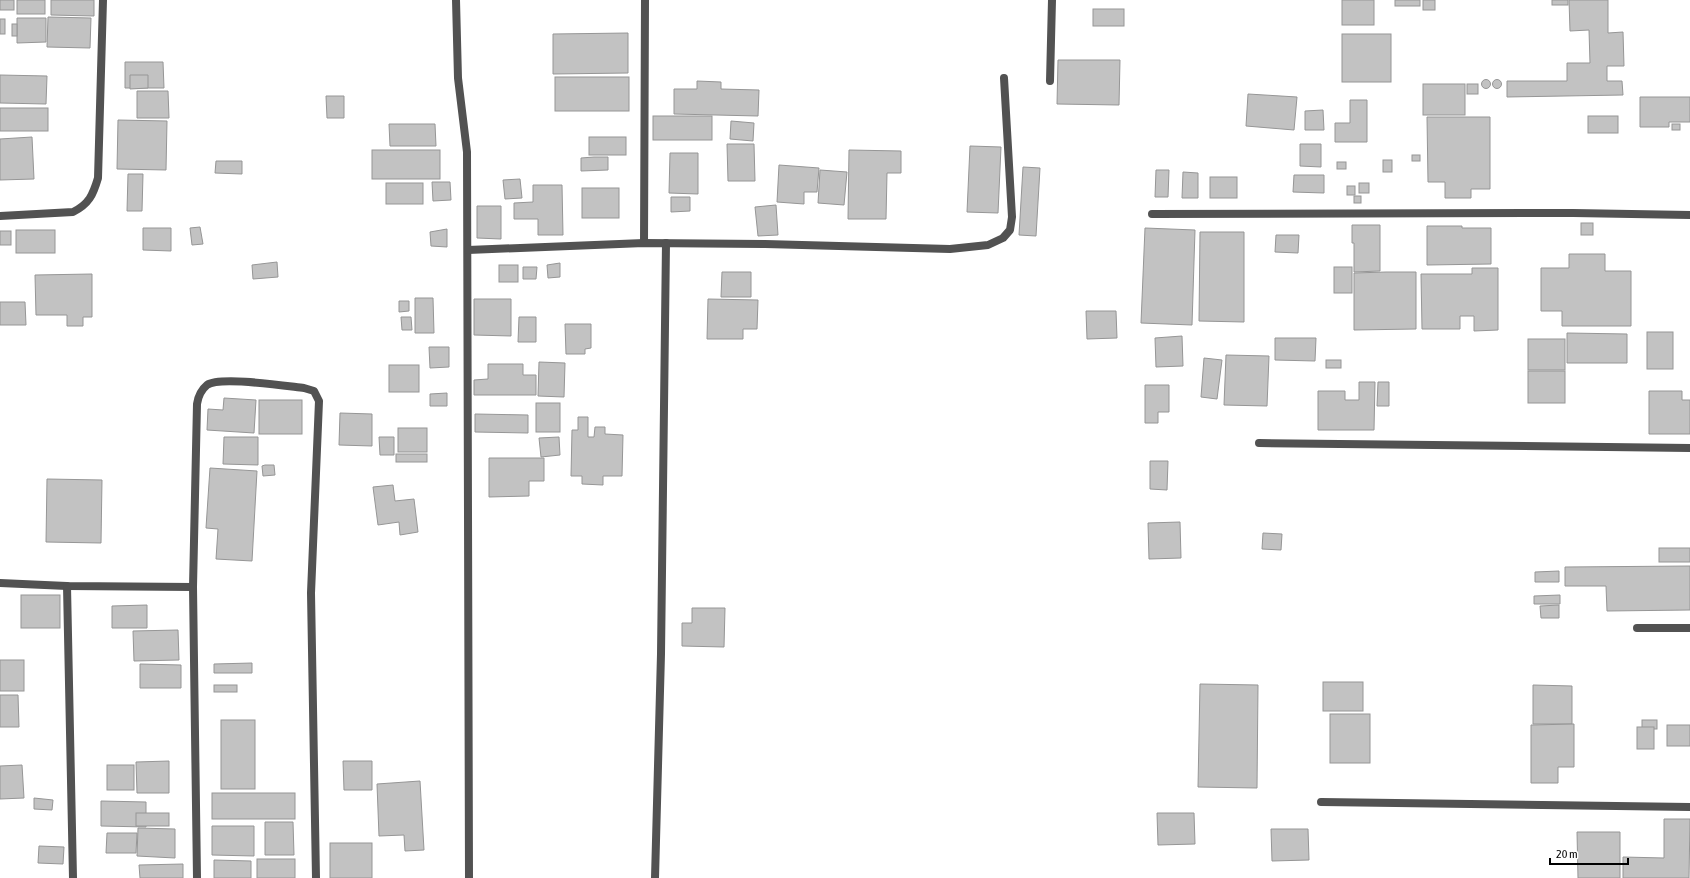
<svg xmlns="http://www.w3.org/2000/svg" width="1690" height="878" font-family="'Asap Condensed',sans-serif">
  <style>
    .building { fill: #c2c2c2; stroke: #969696 }
    .lines { fill: none; stroke-linecap: round; stroke-linejoin: round }
    .minor { stroke: #525252; stroke-width: 8 }
  </style>
  <rect width="100%" height="100%" fill="#fff"/>
  <g class="building">
    <rect x="0" y="0" width="14" height="10"/>
    <rect x="17" y="0" width="28" height="14"/>
    <path d="M51,0H94V16L51,15Z"/>
    <rect x="1342" y="0" width="32" height="25"/>
    <rect x="1395" y="0" width="25" height="6"/>
    <rect x="1423" y="0" width="12" height="10"/>
    <rect x="1552" y="0" width="16" height="5"/>
    <path d="M1569,0H1608V33L1623,32L1624,66H1607V81H1622L1623,95L1507,97V81H1567V63H1590L1589,30L1570,31Z"/>
    <rect x="1093" y="9" width="31" height="17"/>
    <path d="M48,17L91,18L90,48L47,47Z"/>
    <path d="M17,18H46V42L17,43Z"/>
    <rect x="0" y="19" width="5" height="15"/>
    <rect x="12" y="24" width="5" height="12"/>
    <path d="M628,33V73L553,74V34Z"/>
    <rect x="1342" y="34" width="49" height="48"/>
    <path d="M1058,60H1120L1119,105L1057,104Z"/>
    <path d="M125,62H163L164,88H125Z"/>
    <path d="M0,75L47,76L46,104L0,103Z"/>
    <path d="M130,75H148V88L130,89Z"/>
    <rect x="555" y="77" width="74" height="34"/>
    <circle cx="1486" cy="84" r="4.5"/>
    <circle cx="1497" cy="84" r="4.5"/>
    <path d="M697,81L721,82V89L759,90L758,116L674,114V89H697Z"/>
    <rect x="1423" y="84" width="42" height="31"/>
    <rect x="1467" y="84" width="11" height="10"/>
    <path d="M137,91H168L169,118H137Z"/>
    <path d="M1248,94L1297,97L1294,130L1246,126Z"/>
    <path d="M326,96H344V118H327Z"/>
    <path d="M1640,97H1690V122H1669V127H1640Z"/>
    <path d="M1350,100H1367V142H1335V123H1350Z"/>
    <rect x="0" y="108" width="48" height="23"/>
    <path d="M1323,110L1324,130H1305V111Z"/>
    <rect x="653" y="116" width="59" height="24"/>
    <rect x="1588" y="116" width="30" height="17"/>
    <path d="M1427,117H1490V189H1471V198H1445V182H1428Z"/>
    <path d="M118,120L167,121L166,170L117,169Z"/>
    <path d="M731,121L754,123L753,141L730,139Z"/>
    <path d="M389,124H435L436,146H390Z"/>
    <rect x="1672" y="124" width="8" height="6"/>
    <path d="M32,137L34,179L0,180V139Z"/>
    <rect x="589" y="137" width="37" height="18"/>
    <path d="M727,144H754L755,181H728Z"/>
    <path d="M1300,144H1321V167L1300,166Z"/>
    <path d="M970,146L1001,147L998,213L967,212Z"/>
    <rect x="372" y="150" width="68" height="29"/>
    <path d="M849,150L901,151V173H887L886,219H848Z"/>
    <path d="M670,153H698V194L669,193Z"/>
    <rect x="1412" y="155" width="8" height="6"/>
    <path d="M594,157H608V170L581,171V158Z"/>
    <rect x="1383" y="160" width="9" height="12"/>
    <path d="M216,161H242V174L215,173Z"/>
    <rect x="1337" y="162" width="9" height="7"/>
    <path d="M779,165L819,168L817,192H804V204L777,202Z"/>
    <path d="M1023,167L1040,168L1036,236L1019,235Z"/>
    <path d="M820,170L847,172L844,205L818,203Z"/>
    <path d="M1156,170H1169L1168,197H1155Z"/>
    <path d="M1183,172L1198,173V198H1182Z"/>
    <path d="M128,174H143L142,211H127Z"/>
    <path d="M1294,175H1324V193L1293,192Z"/>
    <rect x="1210" y="177" width="27" height="21"/>
    <path d="M520,179L522,198L505,199L503,180Z"/>
    <path d="M432,182H450L451,200L433,201Z"/>
    <rect x="386" y="183" width="37" height="21"/>
    <rect x="1359" y="183" width="10" height="10"/>
    <path d="M533,185H562L563,235H538V219H514V203L533,202Z"/>
    <rect x="1347" y="186" width="8" height="9"/>
    <rect x="582" y="188" width="37" height="30"/>
    <rect x="1354" y="196" width="7" height="7"/>
    <path d="M671,197H690V211L671,212Z"/>
    <path d="M776,205L778,235L758,236L755,207Z"/>
    <path d="M477,206H501V239L477,238Z"/>
    <rect x="1581" y="223" width="12" height="12"/>
    <path d="M1352,225H1380V271L1354,272V243H1352Z"/>
    <path d="M1427,226H1462V228H1491V264L1427,265Z"/>
    <path d="M200,227L203,244L192,245L190,228Z"/>
    <path d="M143,228H171V251L143,250Z"/>
    <path d="M1145,228L1195,230L1192,325L1141,323Z"/>
    <path d="M447,229V247L431,246L430,232Z"/>
    <rect x="16" y="230" width="39" height="23"/>
    <rect x="0" y="231" width="11" height="14"/>
    <path d="M1200,232H1244V322L1199,321Z"/>
    <path d="M1276,235H1299L1298,253L1275,252Z"/>
    <path d="M1569,254H1605V271H1631V326H1562V311H1541V268H1569Z"/>
    <path d="M277,262L278,277L253,279L252,265Z"/>
    <path d="M560,263V277L548,278L547,265Z"/>
    <rect x="499" y="265" width="19" height="17"/>
    <path d="M523,267H537L536,279H523Z"/>
    <rect x="1334" y="267" width="18" height="26"/>
    <path d="M1472,268H1498V330L1474,331V316H1460V329H1422L1421,274H1472Z"/>
    <path d="M722,272H751V297H721Z"/>
    <path d="M1386,272H1416V329L1354,330V273Z"/>
    <path d="M92,274V317H83V326H67V315H36L35,275Z"/>
    <path d="M415,298H433L434,333H415Z"/>
    <path d="M474,299H511V336L474,335Z"/>
    <path d="M708,299L758,300L757,329H743V339H707Z"/>
    <path d="M399,301H409V311L399,312Z"/>
    <path d="M0,302H25L26,325H0Z"/>
    <path d="M1086,311H1116L1117,338L1087,339Z"/>
    <path d="M401,317H411L412,330H402Z"/>
    <path d="M519,317H536V342H518Z"/>
    <path d="M565,324H591V348L585,349V354H566Z"/>
    <rect x="1647" y="332" width="26" height="37"/>
    <path d="M1567,333L1627,334V363H1567Z"/>
    <path d="M1182,336L1183,366L1156,367L1155,338Z"/>
    <path d="M1275,338H1316L1315,361L1275,360Z"/>
    <rect x="1528" y="339" width="37" height="31"/>
    <path d="M429,347H449V367L430,368Z"/>
    <path d="M1226,355L1269,356L1267,406L1224,405Z"/>
    <path d="M1204,358L1222,360L1217,399L1201,397Z"/>
    <rect x="1326" y="360" width="15" height="8"/>
    <path d="M539,362L565,363L564,397L538,396Z"/>
    <path d="M488,364H523V375H536V395H474V380L488,379Z"/>
    <rect x="389" y="365" width="30" height="27"/>
    <rect x="1528" y="371" width="37" height="32"/>
    <path d="M1359,382H1375L1374,430H1318V391H1345V400H1359Z"/>
    <path d="M1378,382H1389V406H1377Z"/>
    <path d="M1145,385H1169V412H1158V423H1145Z"/>
    <path d="M1649,391H1682V400H1690V434H1649Z"/>
    <path d="M447,393V406H430V394Z"/>
    <path d="M224,398L256,400L254,433L207,430L208,409L223,410Z"/>
    <rect x="259" y="400" width="43" height="34"/>
    <rect x="536" y="403" width="24" height="29"/>
    <path d="M340,413L372,414V446L339,445Z"/>
    <path d="M475,414L528,415V433L475,432Z"/>
    <path d="M578,417H588V437H594L595,427H605V434L623,435L622,476H603V485L582,484V476H571L572,430H578Z"/>
    <rect x="398" y="428" width="29" height="24"/>
    <path d="M224,437H258V465L223,464Z"/>
    <path d="M379,437H394V455H380Z"/>
    <path d="M559,437L560,455L541,457L539,438Z"/>
    <rect x="396" y="454" width="31" height="8"/>
    <path d="M489,458H544V481H529V496L489,497Z"/>
    <path d="M1150,461H1168L1167,490L1150,489Z"/>
    <path d="M265,465H274L275,475L263,476L262,466Z"/>
    <path d="M210,468L257,471L252,561L216,559L218,529L206,528Z"/>
    <path d="M47,479L102,480L101,543L46,542Z"/>
    <path d="M393,485L395,501L414,499L418,532L400,535L399,522L378,525L373,487Z"/>
    <path d="M1180,522L1181,558L1149,559L1148,523Z"/>
    <path d="M1263,533L1282,534L1281,550L1262,549Z"/>
    <rect x="1659" y="548" width="31" height="14"/>
    <path d="M1690,566V610L1607,611L1606,586H1565V567Z"/>
    <path d="M1559,571V582H1535V572Z"/>
    <rect x="21" y="595" width="39" height="33"/>
    <path d="M1560,595V604H1534V596Z"/>
    <path d="M147,605V628H112V606Z"/>
    <path d="M1559,605V618H1541L1540,606Z"/>
    <path d="M692,608H725L724,647L682,646V623H692Z"/>
    <path d="M178,630L179,660L134,661L133,631Z"/>
    <rect x="0" y="660" width="24" height="31"/>
    <path d="M252,663V673H214V664Z"/>
    <path d="M140,664L181,665V688H140Z"/>
    <rect x="1323" y="682" width="40" height="29"/>
    <path d="M1200,684L1258,685L1257,788L1198,787Z"/>
    <rect x="214" y="685" width="23" height="7"/>
    <path d="M1533,685L1572,686V724H1533Z"/>
    <path d="M0,695H18L19,727H0Z"/>
    <rect x="1330" y="714" width="40" height="49"/>
    <rect x="221" y="720" width="34" height="69"/>
    <rect x="1642" y="720" width="15" height="9"/>
    <path d="M1574,724V767H1558V783H1531V725Z"/>
    <rect x="1667" y="725" width="23" height="21"/>
    <rect x="1637" y="727" width="17" height="22"/>
    <path d="M169,761V793H137L136,762Z"/>
    <path d="M343,761H372V790H344Z"/>
    <path d="M22,765L24,798L0,799V766Z"/>
    <rect x="107" y="765" width="27" height="25"/>
    <path d="M420,781L424,850L405,851L404,835L379,836L377,784Z"/>
    <rect x="212" y="793" width="83" height="26"/>
    <path d="M34,798L53,800L52,810L34,809Z"/>
    <path d="M101,801L146,802V827L101,826Z"/>
    <rect x="136" y="813" width="33" height="13"/>
    <path d="M1157,813H1194L1195,844L1158,845Z"/>
    <path d="M1664,819H1690L1689,878H1623V857L1664,858Z"/>
    <path d="M265,822H293L294,855H265Z"/>
    <path d="M212,826H254V856L212,855Z"/>
    <path d="M138,828L175,829V858L137,856Z"/>
    <path d="M1271,829H1308L1309,860L1272,861Z"/>
    <path d="M1577,832H1620V878H1578Z"/>
    <path d="M107,833H137L136,853H106Z"/>
    <rect x="330" y="843" width="42" height="35"/>
    <path d="M39,846L64,847L63,864L38,863Z"/>
    <rect x="257" y="859" width="38" height="19"/>
    <path d="M214,860L251,861V878H214Z"/>
    <path d="M183,864V878H140L139,865Z"/>
  </g>
  <g class="lines">
    <g class="minor">
      <path d="M456,0L458,78L467,152L469,878"/>
      <path d="M1050,81L1052,0"/>
      <path d="M1152,214L1573,213L1690,215"/>
      <path d="M0,216L73,212C89,204 93,195 98,178L103,0"/>
      <path d="M644,243L645,0"/>
      <path d="M468,250L644,243L765,244L950,249L988,245L1003,238L1010,230L1012,217L1004,78"/>
      <path d="M1259,443L1690,448"/>
      <path d="M0,583L67,586L193,587"/>
      <path d="M67,586L73,878"/>
      <path d="M1637,628H1690"/>
      <path d="M1321,802L1690,807"/>
      <path d="M197,878L193,587L197,404C198,397 201,390 207,385C220,376 286,386 304,388L314,391L319,401L311,593L316,878"/>
      <path d="M655,878L661,654L666,243"/>
    </g>
  </g>
  <path d="M1550 858v6h78v-6" fill="none" stroke="#000000" stroke-width="2"/>
  <text x="1556" y="858" font-size="12" fill="#000000" stroke="#ffffff" stroke-width="3" paint-order="stroke">20 m</text>
</svg>
